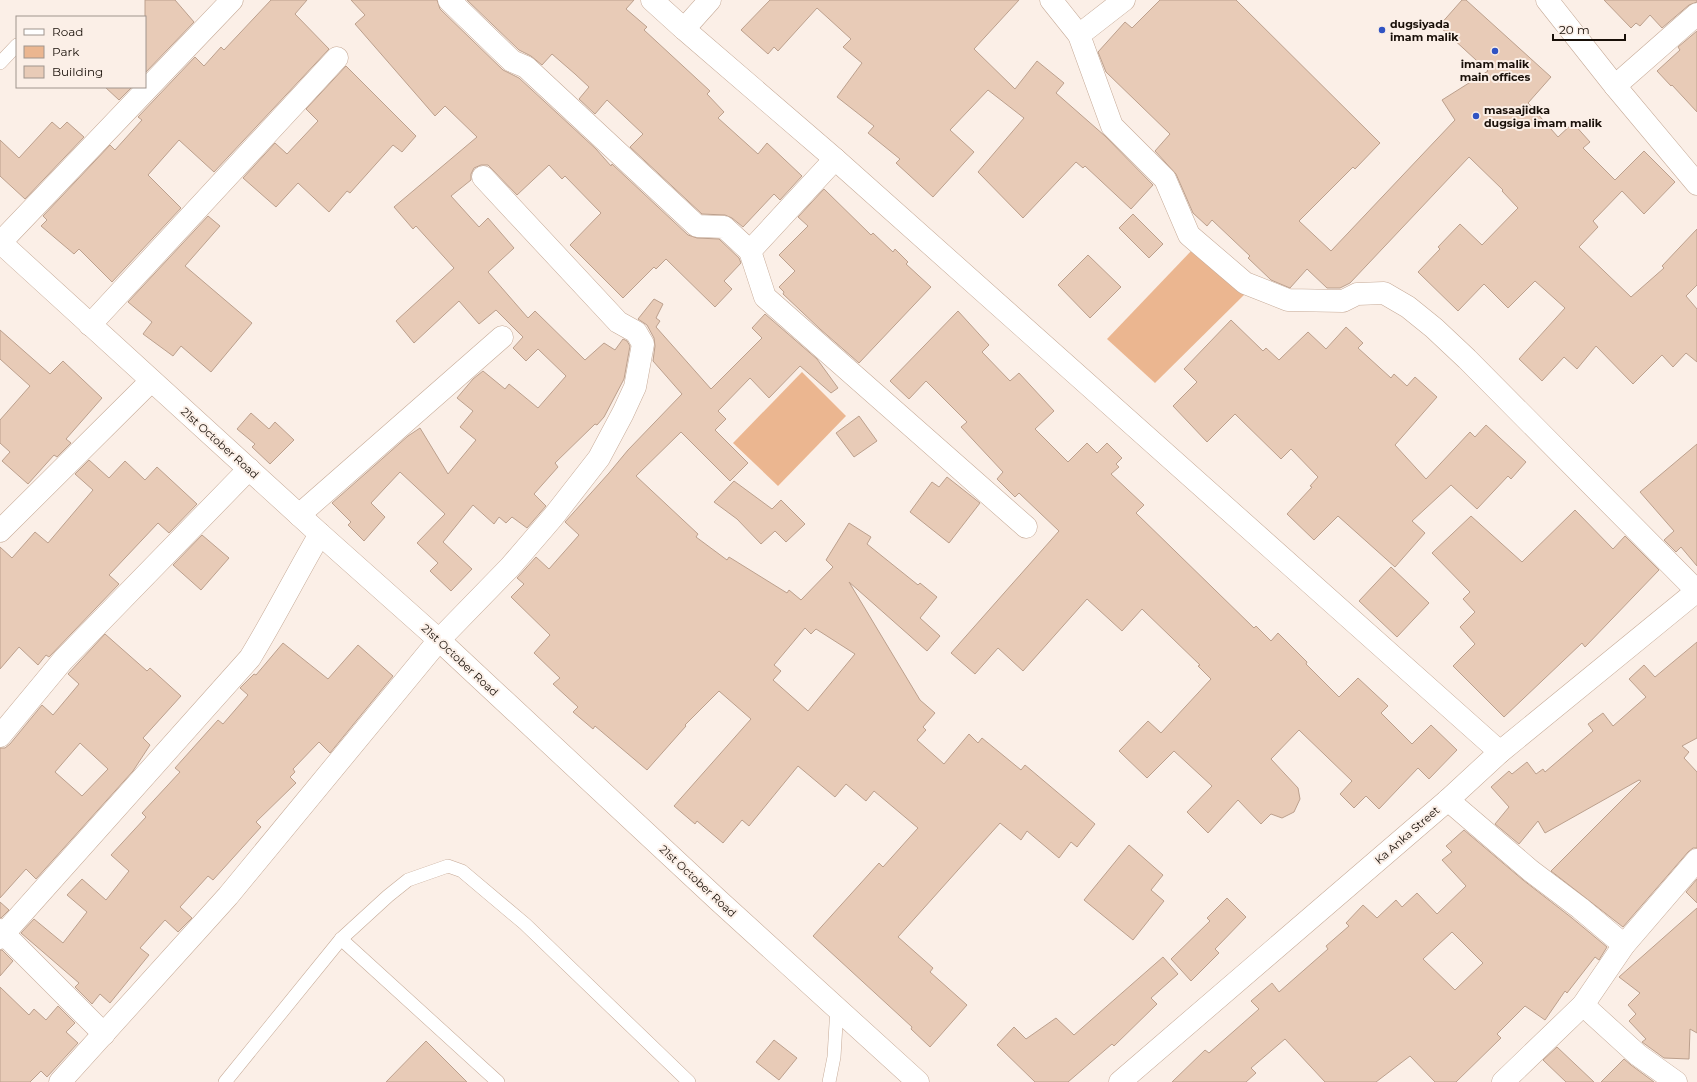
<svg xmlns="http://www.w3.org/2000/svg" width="1697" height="1082" font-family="Montserrat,sans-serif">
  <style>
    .green { fill: #ebb690 }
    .building { fill: #e8cbb7; stroke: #bca08d; fill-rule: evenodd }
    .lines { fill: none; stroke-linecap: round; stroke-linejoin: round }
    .lane-casing { stroke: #c6aa97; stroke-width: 14 }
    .street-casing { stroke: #c6aa97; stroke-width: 23 }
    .secondary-casing { stroke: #c6aa97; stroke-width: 23 }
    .primary-casing { stroke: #c6aa97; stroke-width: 23 }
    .lane { stroke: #fff; stroke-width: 13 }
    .street { stroke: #fff; stroke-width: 22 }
    .secondary { stroke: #fff; stroke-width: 22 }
    .primary { stroke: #fff; stroke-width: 22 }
    .poi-dot { fill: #3053c3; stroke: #fbefe7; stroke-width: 1.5 }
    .labels { text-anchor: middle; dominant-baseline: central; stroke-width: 4; stroke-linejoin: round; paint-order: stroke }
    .poi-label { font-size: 11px; font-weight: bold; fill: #180f08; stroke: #fbefe7; text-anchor: start }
    .street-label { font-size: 11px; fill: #180f08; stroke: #fbefe7 }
  </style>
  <rect width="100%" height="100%" fill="#fbefe7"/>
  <g class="green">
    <path d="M1193,249L1246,293L1155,383L1107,339Z"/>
    <path d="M802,372L846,416L778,486L733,443Z"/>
  </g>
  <g class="building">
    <path d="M145,0H175L194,22L145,73Z"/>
    <path d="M271,0H307L295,14L329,49L214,172L179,140L148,175L181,208L112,282L79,249L74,254L41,226L47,220L43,216L110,145L115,150L142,120L138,117L195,57L204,66L221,47L224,50Z"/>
    <path d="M351,0H437L440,9L503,70L519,78L596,149L611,166L612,164L688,235L697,238L719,239L739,258L741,263L724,281L732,289L715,307L666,259L656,269L654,267L623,298L570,245L601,213L565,176L562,179L549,165L517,195L488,165H481L474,168L471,174V180L451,196L479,227L488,218L514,248L488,272L528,318L535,311L585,360L604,343L615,350L623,339L627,341L630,346L624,379L604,417L597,425L595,424L555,463L558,467L534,494L546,506L527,528L512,517L506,523L499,517L494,524L473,505L443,542L472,569L451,591L430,571L438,563L417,543L445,514L400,472L371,503L385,517L364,541L348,525L351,522L332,503L408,436L420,428L448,474L476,440L460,427L473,411L457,398L473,379L483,371L505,389L509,384L538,408L566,376L538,349L526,361L513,348L523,337L496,310L479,324L459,301L414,343L396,321L454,268L416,226L413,229L394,207L477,137L445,106L435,116L355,24L365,15Z"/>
    <path d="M467,0H634L626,9L647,27L644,30L710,91L707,94L724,112L718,118L758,154L767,143L802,176L780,200L774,194L743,227L732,218L725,215L702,214L630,147L643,134L607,100L595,114L579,99L589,87L575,74L552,54L542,65L531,56L519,50Z"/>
    <path d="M770,0H1019L974,49L1015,89L1037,61L1064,83L1056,93L1105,136L1153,185L1131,209L1085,166L1083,168L1076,162L1023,218L978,172L1024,118L988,90L950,130L974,152L933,197L896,163L900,159L868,133L874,126L837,97L862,63L843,47L851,39L817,8L778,51L774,47L768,54L741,30Z"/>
    <path d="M1160,0H1236L1380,143L1355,169L1353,167L1299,221L1331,251L1455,120L1442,100L1488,71L1439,26L1462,0H1466L1551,77L1528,103L1558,137L1573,123L1590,142L1583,148L1615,180L1644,151L1675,182L1644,214L1622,191L1593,221L1598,227L1579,247L1631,297L1664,268L1662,266L1697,229V285L1686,296L1697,309V362L1686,353L1673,367L1662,355L1633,384L1596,346L1577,369L1564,357L1542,381L1519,359L1565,308L1535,281L1508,308L1484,284L1458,311L1418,272L1440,249L1438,247L1460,224L1482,245L1518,208L1502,191L1503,190L1469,157L1350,283L1340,288H1327L1307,269L1290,288L1271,280L1248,258L1250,256L1212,220L1207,226L1193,213L1176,174L1155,151L1170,134L1106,72L1098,52L1125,22L1132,28Z"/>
    <path d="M1604,0H1697V2L1689,5L1662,28L1650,15L1640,26L1636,23L1631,28Z"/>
    <path d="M1697,31V112L1672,85L1671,86L1657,71L1680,50L1678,47Z"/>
    <path d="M346,66L416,136L402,152L393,145L350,193L347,191L329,212L298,183L276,207L243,178L275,143L287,154L318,121L306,109Z"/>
    <path d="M105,87H132L119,100Z"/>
    <path d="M52,122L60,129L67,122L84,137L25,199L0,176V140L19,158Z"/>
    <path d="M824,189L871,235L873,233L893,252L895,249L908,262L906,264L931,287L859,363L820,329L783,294L784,292L779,287L795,271L779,255L808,226L798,217Z"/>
    <path d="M1133,214L1163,244L1149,258L1119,228Z"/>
    <path d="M208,216L220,226L185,266L252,323L211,372L181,346L173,356L143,334L152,322L128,302Z"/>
    <path d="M1088,255L1121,287L1090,318L1058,285Z"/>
    <path d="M654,299L663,304L656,318L660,321L656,327L711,389L762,338L752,328L765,314L817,359L838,388L831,393L800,366L769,398L750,378L718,411L726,419L715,430L748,463L730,481L681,432L636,476L698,534L696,537L727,560L729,557L787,593L789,590L801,600L833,567L826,560L849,523L871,537L867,544L918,585L920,583L937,597L920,618L940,636L927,651L849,582L920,700L935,713L923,727L926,730L917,740L944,764L969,734L978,743L982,738L1021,770L1025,765L1095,824L1077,847L1071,842L1059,858L1027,831L1021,840L1000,823L898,937L933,968L930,972L967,1005L930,1047L911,1029L912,1027L813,936L879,863L883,867L918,828L874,791L866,801L846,784L835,797L798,766L749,826L742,820L723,843L697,821L695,824L674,806L751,719L719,691L685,725L686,726L647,770L595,726L593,729L573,712L578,707L553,684L560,678L534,653L550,635L511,597L524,584L517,578L536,557L549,569L579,535L565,522L609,473L628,450L682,394L653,361L655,346L654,338L647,325L638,319ZM805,628L811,634L816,629L855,654L808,711L773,680L781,671L774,665Z"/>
    <path d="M958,311L989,345L982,352L1010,381L1019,373L1054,411L1035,429L1068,462L1087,443L1097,453L1107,443L1122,458L1116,464L1119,467L1111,474L1144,505L1136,513L1254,628L1256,626L1271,641L1278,633L1307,662L1306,664L1339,697L1358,678L1388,706L1381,713L1412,744L1431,725L1457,750L1429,779L1418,768L1379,809L1366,796L1354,808L1340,794L1352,781L1299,730L1271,759L1298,788L1300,799L1294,812L1282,818L1271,814L1261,824L1238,800L1208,833L1187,812L1212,786L1174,751L1147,778L1119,751L1148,721L1161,733L1211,679L1198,666L1200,665L1142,609L1122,631L1087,599L1023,671L998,648L975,674L951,653L1059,531L1019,493L1015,497L997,479L1003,472L961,427L967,422L926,381L909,399L890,381Z"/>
    <path d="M1231,320L1263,351L1266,348L1279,360L1308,332L1326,349L1346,327L1363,343L1358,348L1391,378L1394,374L1407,386L1415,377L1437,397L1395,445L1426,479L1470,432L1475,437L1486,425L1526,462L1511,479L1508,476L1477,509L1451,485L1412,521L1425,533L1395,567L1338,516L1314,540L1287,514L1312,487L1310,486L1318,477L1291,449L1281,459L1235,414L1207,442L1173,406L1197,382L1184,369Z"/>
    <path d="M0,330L50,374L63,361L102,398L66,439L71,443L57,457L54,455L28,484L2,461L10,452L0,443V420L30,386L0,359Z"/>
    <path d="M251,413L269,429L275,422L294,440L270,464L252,447L255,444L237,429Z"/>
    <path d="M859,416L877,441L854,457L836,433Z"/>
    <path d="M1697,444V566L1681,547L1676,552L1664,540L1674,531L1640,492Z"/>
    <path d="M89,460L109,478L125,461L145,480L157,467L197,504L169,533L158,523L109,575L119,584L49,657L46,655L38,665L19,647L0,669V547L12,558L35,532L48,543L93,490L75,474Z"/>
    <path d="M947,477L980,503L949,543L910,512L932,482L939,487Z"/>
    <path d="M734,481L772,509L781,500L805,524L786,542L775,531L761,544L737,519L714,502Z"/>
    <path d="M1575,510L1613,549L1625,536L1659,570L1585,647L1582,643L1504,717L1453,666L1475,644L1460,627L1475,612L1463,599L1470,592L1432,553L1471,516L1522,562Z"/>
    <path d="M202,535L229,558L201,590L173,565Z"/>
    <path d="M1391,567L1429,603L1397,637L1359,601Z"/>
    <path d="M105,634L147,671L150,668L181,696L143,738L150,745L133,771L36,879L26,869L0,898V748H5L10,744L42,705L53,715L79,684L68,674ZM80,743L108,769L82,796L55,772Z"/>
    <path d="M1697,642V738L1682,746L1689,752L1684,758L1697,772V848H1693L1688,852L1623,927L1551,871L1641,781L1639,780L1545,833L1538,821L1519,844L1495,824L1509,807L1491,787L1509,771L1512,774L1527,762L1536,774L1543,769L1545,772L1593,731L1588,724L1603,713L1613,726L1646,697L1629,679L1644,665L1655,677Z"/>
    <path d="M283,643L328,679L358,645L393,676L330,753L319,742L293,769L295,772L290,777L296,783L256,822L261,827L213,880L208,876L180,907L192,918L178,932L165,920L140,948L149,955L110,1003L100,994L92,1004L75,987L79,983L21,933L34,919L63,943L87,912L67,895L82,879L106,900L129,871L111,855L146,817L142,813L180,772L175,768L218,720L223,724L248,695L240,688L254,674L256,675Z"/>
    <path d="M1464,830L1523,880L1572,918L1607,947L1599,960L1595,957L1567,993L1565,991L1545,1020L1525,1006L1497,1034L1501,1038L1456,1082H1435L1410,1056L1376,1082H1325L1285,1039L1251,1068L1256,1073L1246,1082H1172L1205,1050L1209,1053L1259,1009L1251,1001L1272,983L1279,992L1328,949L1326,946L1349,926L1346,923L1363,905L1377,918L1396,900L1402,907L1417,893L1437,914L1466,886L1442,860L1452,852L1446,846ZM1452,932L1483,963L1455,990L1423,959Z"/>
    <path d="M1129,845L1163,875L1151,890L1164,901L1133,940L1084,900Z"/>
    <path d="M1697,879V903L1686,892Z"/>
    <path d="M1227,898L1246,917L1215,949L1219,953L1191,981L1171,959L1210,921L1207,918Z"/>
    <path d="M0,902L9,910L1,918H0Z"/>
    <path d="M1697,908V1033L1690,1029L1689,1059L1664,1058L1642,1042L1646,1039L1629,1021L1636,1014L1628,1005L1640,993L1619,977Z"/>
    <path d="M0,950H2L13,961L0,976Z"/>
    <path d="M1163,957L1178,974L1151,998L1157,1004L1114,1046L1112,1044L1068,1082H1035L997,1045L1014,1027L1026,1039L1056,1018L1074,1035Z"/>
    <path d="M0,987L29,1015L34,1009L46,1020L58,1006L75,1023L66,1032L78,1043L47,1077L41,1071L30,1082H0Z"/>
    <path d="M774,1040L797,1058L779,1080L756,1062Z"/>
    <path d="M426,1041L467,1082H386Z"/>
    <path d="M1557,1047L1594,1082H1566L1543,1060Z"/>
    <path d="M1624,1059L1631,1065L1654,1082H1601Z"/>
  </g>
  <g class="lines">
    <g class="lane-casing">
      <g id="lane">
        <path d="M0,63L17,45"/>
        <path d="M341,939L498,1082"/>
        <path d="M225,1082L341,939L388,896L408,880L448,866L462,871L525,924L689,1082"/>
        <path d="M829,1082L834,1057L837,1007"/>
      </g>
    </g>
    <g class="street-casing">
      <g id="street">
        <path d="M449,0L512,61L526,67L697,226L724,227L750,251L765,297L1026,527"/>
        <path d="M652,0L684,29L835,159L1500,752"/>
        <path d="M1051,0L1079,35L1112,126L1165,179L1189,235L1245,283L1288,300L1343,301L1357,294L1384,293L1408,307L1434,328L1467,359L1697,591"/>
        <path d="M1547,0L1615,86L1697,184"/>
        <path d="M684,29L710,0"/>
        <path d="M1079,35L1124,0"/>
        <path d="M1615,86L1697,14"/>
        <path d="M0,243L232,0"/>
        <path d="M750,251L835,159"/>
        <path d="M90,325L337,58"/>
        <path d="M299,515L502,337"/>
        <path d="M0,531L151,381"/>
        <path d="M0,736L63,660L249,469"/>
        <path d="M1448,800L1531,871L1580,908L1624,945"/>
        <path d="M0,930L104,1034"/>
        <path d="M0,938L250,658C275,617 296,575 320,534"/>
        <path d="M1583,1005L1638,1055L1676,1082"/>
        <path d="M60,1082L228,896L439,640L510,567L553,517L599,458L623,413L635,387L643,344L636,332L618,322L483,177"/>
        <path d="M1503,1082L1583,1005L1624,945L1697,860"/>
      </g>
    </g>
    <g class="secondary-casing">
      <path id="secondary" d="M1120,1082L1448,800L1500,752L1697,591"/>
    </g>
    <g class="primary-casing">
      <path id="primary" d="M0,242L320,534L439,640L718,900L918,1082"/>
    </g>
    <use href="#lane" class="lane"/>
    <use href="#street" class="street"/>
    <use href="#secondary" class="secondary"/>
    <use href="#primary" class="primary"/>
  </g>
  <g class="poi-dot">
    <circle cx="1382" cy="30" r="4"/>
    <circle cx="1495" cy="51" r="4"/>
    <circle cx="1476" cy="116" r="4"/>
  </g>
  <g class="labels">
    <g class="poi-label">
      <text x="1390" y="24">dugsiyada<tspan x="1390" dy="13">imam malik</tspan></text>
      <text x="1495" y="64" text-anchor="middle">imam malik<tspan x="1495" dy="13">main offices</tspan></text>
      <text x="1484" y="110">masaajidka<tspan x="1484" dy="13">dugsiga imam malik</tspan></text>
    </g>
    <g class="street-label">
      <text transform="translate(220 443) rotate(42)">21st October Road</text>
      <text transform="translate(460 660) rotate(43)">21st October Road</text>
      <text transform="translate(1407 835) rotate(-41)">Ka Anka Street</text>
      <text transform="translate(698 881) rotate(43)">21st October Road</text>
    </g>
  </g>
  <rect x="16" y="16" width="130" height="72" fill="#fbefe7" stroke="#a0958e"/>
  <rect x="24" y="29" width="20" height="6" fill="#ffffff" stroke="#a0958e"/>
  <text x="52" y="36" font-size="12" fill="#180f08">Road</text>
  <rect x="24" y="46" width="20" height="12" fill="#ebb690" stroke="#a0958e"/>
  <text x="52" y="56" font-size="12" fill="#180f08">Park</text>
  <rect x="24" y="66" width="20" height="12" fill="#e8cbb7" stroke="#a0958e"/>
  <text x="52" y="76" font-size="12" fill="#180f08">Building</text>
  <path d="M1553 34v6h72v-6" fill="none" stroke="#180f08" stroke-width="2"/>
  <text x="1559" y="34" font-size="12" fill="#180f08" stroke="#fbefe7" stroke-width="3" paint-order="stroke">20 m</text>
</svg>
